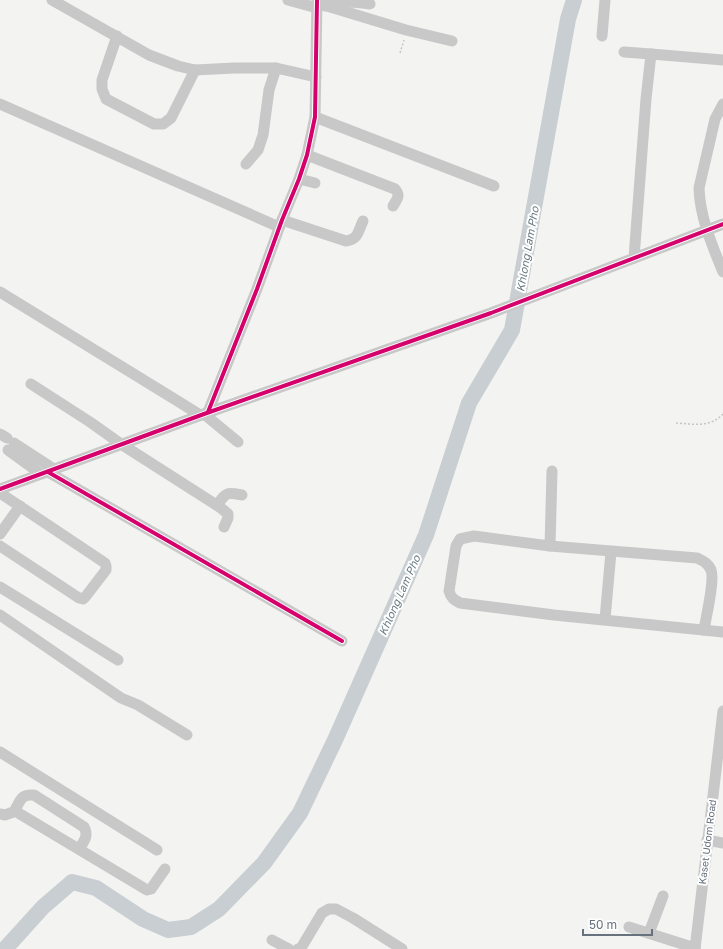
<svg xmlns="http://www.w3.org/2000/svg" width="723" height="949" font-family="'Golos Text',sans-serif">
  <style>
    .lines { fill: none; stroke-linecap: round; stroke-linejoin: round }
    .river { stroke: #c8ced1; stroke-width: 16 }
    .path { stroke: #c5c5c6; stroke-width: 1.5; stroke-dasharray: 2 2; stroke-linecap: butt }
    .minor { stroke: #c8c8c9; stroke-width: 11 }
    .cycleway-casing { stroke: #fff; stroke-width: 6 }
    .cycleway { stroke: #d6006c; stroke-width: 4 }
    .labels { text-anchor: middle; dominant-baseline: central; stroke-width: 4; stroke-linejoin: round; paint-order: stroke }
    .street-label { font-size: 10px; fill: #67727e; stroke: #fff }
    .water-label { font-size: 11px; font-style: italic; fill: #687982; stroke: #fff }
  </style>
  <rect width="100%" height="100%" fill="#f3f3f2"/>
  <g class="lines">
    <path class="river" d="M5,949L43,907L72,882L96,888L143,919L168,930L191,927L219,909L264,863L300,813L335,740L426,535L469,403L512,330L568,19L574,0"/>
    <g class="path">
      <path d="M400,53L404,40"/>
      <path d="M676,423C693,424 710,428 723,414"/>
    </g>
    <g class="minor">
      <path d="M52,0L149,55L178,66L195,70L234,68H276L316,77"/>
      <path d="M288,0L317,8"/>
      <path d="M317,3L406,30L452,41"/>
      <path d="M325,6C339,0 355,2 370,4"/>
      <path d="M117,36L102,80V89L106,99L154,124H163L171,118L195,70"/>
      <path d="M602,36L605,0"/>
      <path d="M624,52L651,54L646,99L634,258"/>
      <path d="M651,54L723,60"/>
      <path d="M0,104L279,227"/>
      <path d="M723,104L715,119L699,188C700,218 712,245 723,272"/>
      <path d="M315,117L494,186"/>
      <path d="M307,155L395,189C401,196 397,199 393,206"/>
      <path d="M246,164L258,150L263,135L269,90L276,68"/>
      <path d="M299,179L315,183"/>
      <path d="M282,220L346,241C359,239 358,231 363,221"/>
      <path d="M0,292L176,400L200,415"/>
      <path d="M31,384L90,422L121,444L221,508L228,514V518L224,527"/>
      <path d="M208,412L257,289L282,220L299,179L307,155L315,117L317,0"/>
      <path d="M204,414L238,442"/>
      <path d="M0,434L7,438"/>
      <path d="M14,443L54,469"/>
      <path d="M8,450L41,474"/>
      <path d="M552,471L550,546L697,558C703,561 708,563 711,570C715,580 706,617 704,630"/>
      <path d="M48,472L342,641"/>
      <path d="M0,489L204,414L491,313L723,224"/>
      <path d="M0,493L105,563L106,566V570L86,596L83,599L79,598L0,546"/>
      <path d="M217,505C227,492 226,492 242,495"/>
      <path d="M0,534L20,506"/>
      <path d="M550,546L474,536L460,539L456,546L449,591C451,598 454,600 460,603L554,615L723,632"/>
      <path d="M0,587L118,660"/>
      <path d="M0,615L121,698L138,705L187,735"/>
      <path d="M605,619L611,552"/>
      <path d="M0,752L157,850"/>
      <path d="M0,814L5,815L16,811"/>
      <path d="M707,840L723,843"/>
      <path d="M79,849C84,841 89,836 84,827L34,795C22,794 21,799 16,808V811L20,814L147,890L151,889L165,869"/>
      <path d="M629,927L695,948"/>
      <path d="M649,933L663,896"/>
      <path d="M272,940L289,949"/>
      <path d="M298,949L301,948L322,913L329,909H336L353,918L402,949"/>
      <path d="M695,949L723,711"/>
    </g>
    <g class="cycleway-casing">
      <g id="cycleway">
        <path d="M208,412L257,289L282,220L299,179L307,155L315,117L317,0"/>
        <path d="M48,472L342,641"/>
        <path d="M0,489L204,414L491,313L723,224"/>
      </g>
    </g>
    <use href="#cycleway" class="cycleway"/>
  </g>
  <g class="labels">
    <g class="street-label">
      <text transform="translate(707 842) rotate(-83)">Kaset Udom Road</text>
    </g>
    <g class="water-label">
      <text transform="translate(527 249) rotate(-80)">Khlong Lam Pho</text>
      <text transform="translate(399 595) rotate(-66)">Khlong Lam Pho</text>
    </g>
  </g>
  <path d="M583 929v6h69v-6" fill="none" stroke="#67727e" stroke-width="2"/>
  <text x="589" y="929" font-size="12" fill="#67727e" stroke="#ffffff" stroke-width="3" paint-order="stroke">50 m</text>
</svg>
